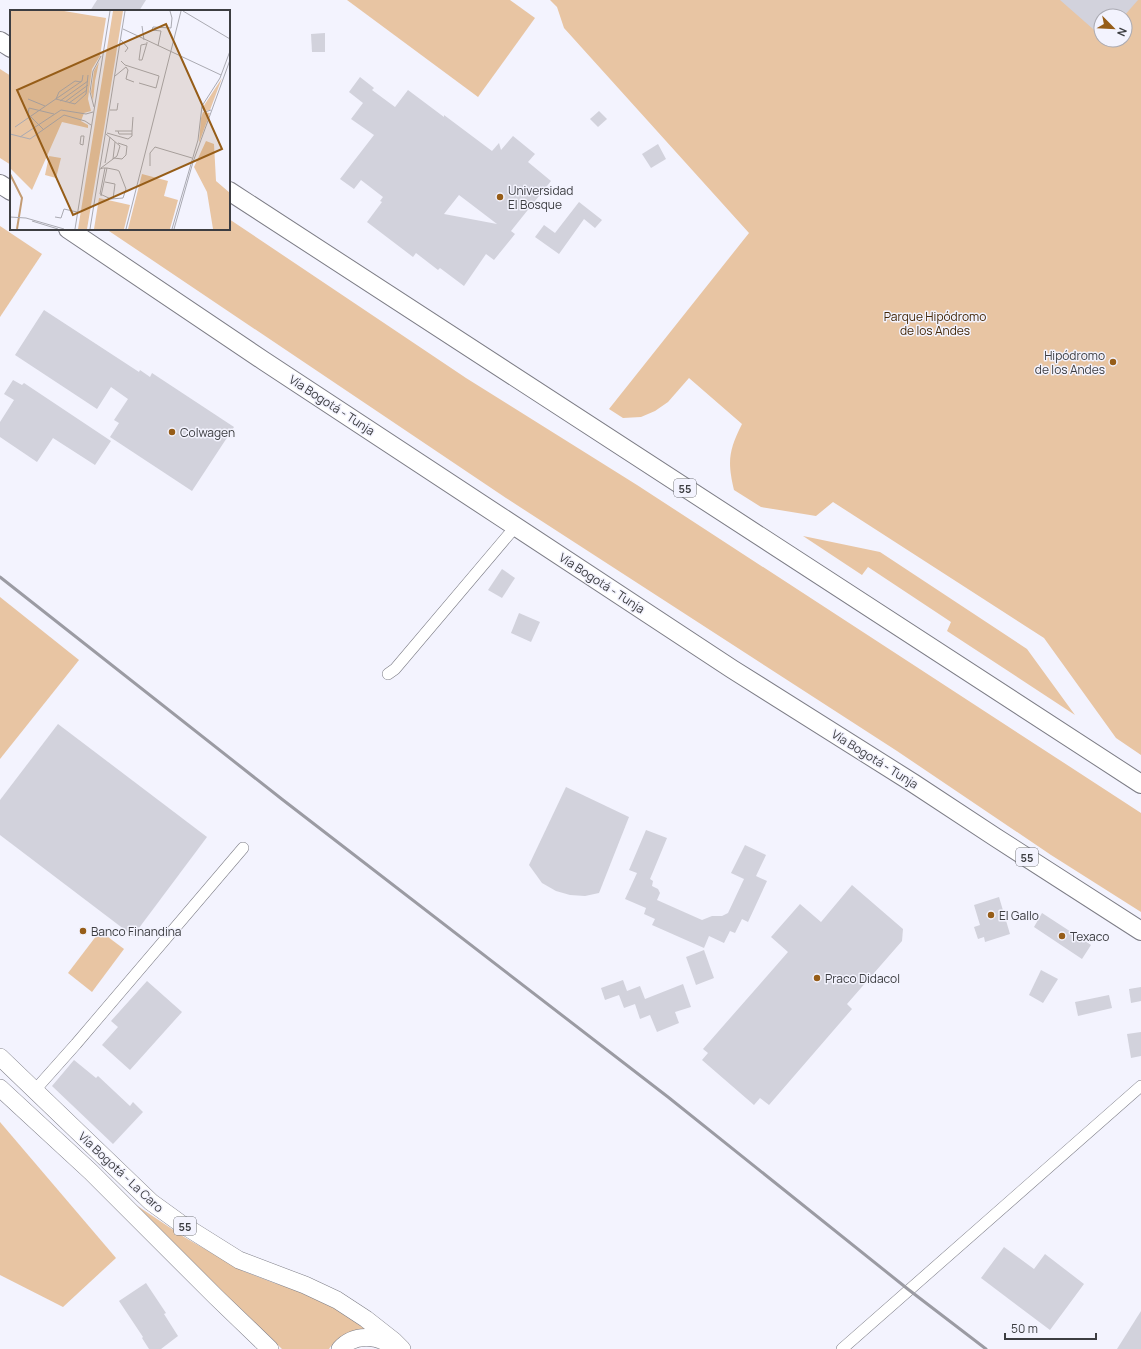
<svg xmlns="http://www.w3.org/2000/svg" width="1141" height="1349" font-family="Manrope,sans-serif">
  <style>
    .green { fill: #e8c5a3; fill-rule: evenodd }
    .building { fill: #d2d2dc; fill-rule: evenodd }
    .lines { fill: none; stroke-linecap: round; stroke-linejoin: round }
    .minor-casing { stroke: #7d7d86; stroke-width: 12 }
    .primary-casing { stroke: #7d7d86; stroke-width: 18 }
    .trunk-casing { stroke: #7d7d86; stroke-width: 20 }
    .minor { stroke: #fff; stroke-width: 11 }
    .primary { stroke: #fff; stroke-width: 17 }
    .trunk { stroke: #fff; stroke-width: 18 }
    .rail { stroke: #9b9ba3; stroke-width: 3 }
    .poi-dot { fill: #965d18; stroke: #f3f3fe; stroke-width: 1.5 }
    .labels { text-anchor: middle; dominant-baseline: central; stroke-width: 3; stroke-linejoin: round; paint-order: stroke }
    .shield { fill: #f3f3fe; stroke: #73747a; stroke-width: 1 }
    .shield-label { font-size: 11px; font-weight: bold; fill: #3c3d41 }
    .poi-label { font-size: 12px; fill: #3c3d41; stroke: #f3f3fe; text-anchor: start }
    .park-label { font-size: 12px; fill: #432706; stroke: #f3f3fe }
    .street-label { font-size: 12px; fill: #3c3d41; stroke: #f3f3fe }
    .inset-river { fill: none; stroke: #c39b73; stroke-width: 2 }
    .inset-road { fill: none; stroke: #aaaab2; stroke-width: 1 }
    .view { fill: #965d18; fill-opacity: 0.15; stroke: #965d18; stroke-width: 2 }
    .inset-edge { fill: none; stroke: #3c3d41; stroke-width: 2 }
  </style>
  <rect width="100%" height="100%" fill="#f3f3fe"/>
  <g class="green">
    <path d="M347,0H510L535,18L478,97Z"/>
    <path d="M550,0H1141V755L1116,738L1044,638L833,502L816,516L761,507L734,490C727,461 729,450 742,424L689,378L668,402L655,411L641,417L623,418L609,409L749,233L564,28L557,7ZM1101,16H1125V40H1101Z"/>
    <path d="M0,69L11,76V165L0,158Z"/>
    <path d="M229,219L466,378L637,485L1141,813V912L1051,855L897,751L506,498L106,229H229Z"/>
    <path d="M0,226L42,254L0,317Z"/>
    <path d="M803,536L880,552L1027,649L1075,715L947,631L951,622L868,567L862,575Z"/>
    <path d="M0,597L79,660L0,759Z"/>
    <path d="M100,931L124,949L92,992L68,973Z"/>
    <path d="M0,1122L116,1258L63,1307L0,1275Z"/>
    <path d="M127,1199L184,1237L243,1271L274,1283L307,1293L339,1309L370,1329L350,1332L331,1346L329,1349H282Z"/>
  </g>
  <g class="building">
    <path d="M97,0H146L139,11H90Z"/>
    <path d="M1060,0H1138L1124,16H1101V36Z"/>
    <path d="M325,33V52H312L311,34Z"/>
    <path d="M360,77L374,88L372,90L395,107L408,90L444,117V115L492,151L499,143L501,150L513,136L535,154L528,162L551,181L511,231L515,234L494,260L486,254L464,286L440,268L438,270L416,253L413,257L367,222L382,202L380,201L383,197L361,180L354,189L340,179L374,135L351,119L363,103L349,92ZM459,195L497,224L444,214Z"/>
    <path d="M599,111L607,119L598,127L590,119Z"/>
    <path d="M658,144L666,159L651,168L642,154Z"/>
    <path d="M579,202L602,220L595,228L584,219L559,254L535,237L544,225L555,233Z"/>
    <path d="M44,310L139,372L140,370L150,377L152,373L234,427L192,491L110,437L119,423L114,420L128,399L111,387L97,409L15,355Z"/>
    <path d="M13,380L22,385L24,383L111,441L95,465L53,438L37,462L0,437V422L14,400L4,394Z"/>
    <path d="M502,569L515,578L502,598L488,590Z"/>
    <path d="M519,613L540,622L531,642L511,633Z"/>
    <path d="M58,724L207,837L133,936L0,835V800Z"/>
    <path d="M566,787L629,817L599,893L585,896L570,895L556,891L542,883L529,865Z"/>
    <path d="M646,830L667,838L650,879L653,881L652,886L658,889L660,893L657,900L702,920L712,916H722L728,913L744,879L731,873L745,845L766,855L756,876L767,881L748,922L742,919L735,933L730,931L724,943L709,936L704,948L652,925L655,919L644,914L646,908L625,899L637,873L629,870Z"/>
    <path d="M852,885L903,929L902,941L847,1004L852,1009L769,1105L760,1098L754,1105L702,1060L708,1053L703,1049L788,952L771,937L800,904L821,922Z"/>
    <path d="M999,897L1010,934L985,942L984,937L978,939L974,927L980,925L974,905Z"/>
    <path d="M1042,913L1091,945L1082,959L1034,927Z"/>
    <path d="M704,950L714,978L696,985L686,957Z"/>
    <path d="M1041,970L1058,979L1043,1003L1029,995Z"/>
    <path d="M623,980L627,991L640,986L645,999L683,984L691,1007L675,1012L679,1023L657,1032L650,1015L640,1019L635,1004L624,1008L619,995L605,1000L601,988Z"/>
    <path d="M147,981L182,1012L130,1070L102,1045L118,1027L111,1021Z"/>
    <path d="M1141,987V1001L1131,1003L1129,989Z"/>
    <path d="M1109,995L1112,1008L1078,1016L1075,1002Z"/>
    <path d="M1141,1032V1056L1131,1058L1127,1034Z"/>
    <path d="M74,1060L96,1078L98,1076L130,1106L133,1102L143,1112L113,1144L52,1086Z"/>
    <path d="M1004,1247L1034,1269L1045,1254L1084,1284L1050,1330L981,1278Z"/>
    <path d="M146,1283L166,1313L164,1314L178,1336L161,1349H149L142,1338L143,1337L119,1301Z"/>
    <path d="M1141,1311V1349H1117Z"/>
  </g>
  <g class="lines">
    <g class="minor-casing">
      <g id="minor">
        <path d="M388,674L395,669L516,526"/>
        <path d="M35,1090L76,1044L243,848"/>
        <path d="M842,1349L1141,1086"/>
      </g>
    </g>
    <g class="primary-casing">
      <g id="primary">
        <path d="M0,1057L151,1202L180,1223L239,1260L305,1285L337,1300L366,1319L394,1341L402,1349"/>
        <path d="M0,1088L91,1172L216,1297L270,1349"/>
        <path d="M340,1349C353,1334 378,1334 392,1347"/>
      </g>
    </g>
    <g class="trunk-casing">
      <g id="trunk">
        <path d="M0,41L11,48"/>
        <path d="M0,184L11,191"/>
        <path d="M229,191L1141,784"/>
        <path d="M68,229L264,361L732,669L913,783L995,837L1141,931"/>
      </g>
    </g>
    <use href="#minor" class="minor"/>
    <use href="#primary" class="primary"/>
    <use href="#trunk" class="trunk"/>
    <path class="rail" d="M0,577L283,800L668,1097L909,1290L986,1349"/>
  </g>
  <g class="poi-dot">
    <circle cx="500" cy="197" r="4"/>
    <circle cx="1113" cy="362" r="4"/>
    <circle cx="172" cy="432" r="4"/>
    <circle cx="991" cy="915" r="4"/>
    <circle cx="83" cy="931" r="4"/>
    <circle cx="1062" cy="936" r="4"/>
    <circle cx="817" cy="978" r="4"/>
  </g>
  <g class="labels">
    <g class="shield">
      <rect x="674" y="479" width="22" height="18" rx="3"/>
      <rect x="1016" y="848" width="22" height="18" rx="3"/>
      <rect x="174" y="1217" width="22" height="18" rx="3"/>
    </g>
    <g class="shield-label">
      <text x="685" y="488">55</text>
      <text x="1027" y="857">55</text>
      <text x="185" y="1226">55</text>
    </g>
    <g class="poi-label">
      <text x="508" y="190">Universidad<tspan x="508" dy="14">El Bosque</tspan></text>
      <text x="1105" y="355" text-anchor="end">Hipódromo<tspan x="1105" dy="14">de los Andes</tspan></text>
      <text x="180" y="432">Colwagen</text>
      <text x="999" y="915">El Gallo</text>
      <text x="91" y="931">Banco Finandina</text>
      <text x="1070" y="936">Texaco</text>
      <text x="825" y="978">Praco Didacol</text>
    </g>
    <g class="park-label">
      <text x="935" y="316">Parque Hipódromo<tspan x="935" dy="14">de los Andes</tspan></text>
    </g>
    <g class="street-label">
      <text transform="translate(332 405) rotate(33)">Vía Bogotá - Tunja</text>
      <text transform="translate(602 583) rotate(33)">Vía Bogotá - Tunja</text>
      <text transform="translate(875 759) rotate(32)">Vía Bogotá - Tunja</text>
      <text transform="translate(121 1172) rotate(43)">Vía Bogotá - La Caro</text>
    </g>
  </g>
  <g transform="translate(10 10)">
    <rect width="220" height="220" fill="#f3f3fe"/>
    <path d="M0,1H54L96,8L90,46L82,59L78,89L81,101L74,103L71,111L78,115V118L52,112L22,180L0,158ZM103,1H113L93,125L77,219H68ZM89,52L85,71L83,91L81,82L84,61ZM212,68L200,100L196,101L193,97ZM193,102L200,103L189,133L191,108ZM196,131L204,134L206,171L220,183V219H203L197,182L184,157ZM39,146L51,148L46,168L35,165ZM132,164L158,171L154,186L168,190L160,219H118ZM89,188L120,195L114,219H84Z" fill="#e8c5a3"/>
    <path class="inset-river" d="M0,164L12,188L7,219"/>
    <path class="inset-road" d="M173,1L220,29M132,16L134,30M113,19L211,65M111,30L118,38L115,42M136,34L131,35L129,50H132L137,33V32M148,36L151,21L142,20L143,17L161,18L162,8L160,1M111,51L115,55L149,66L146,78L129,73M105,66L116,57L118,60L116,69L124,72M71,72L65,71L49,82L46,89L65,94L76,84L78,65M18,89L35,96M50,91L78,71M55,92L78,75M59,93L77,80M84,97L80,82L83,61L91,46M192,97L195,102L201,100M100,100H107L108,93M5,117L72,71L73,65M34,120L18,104L19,98L44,104M105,121H122V126L118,129M108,121L109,124H122M122,121L123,107M97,123L118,129M0,124L20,129L54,105L75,111L81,115M71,126H74L73,135L70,134ZM10,127L51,100L76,104L83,102M104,148L112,149L116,145L117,136L108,133M103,149L105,132M95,153L100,127M140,156V143L145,137L182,148M91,158L107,146L110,136L96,124M90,159L93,158H97L107,160L109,161L116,179L113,188L101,189L90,184L95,158M95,172L105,174L103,189M91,186L97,158M0,207L16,208L54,219M45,207L51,208L54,199L67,202M22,211L48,219M65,219L100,1M80,219L115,1M116,219L171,1M162,219L188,130L192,96L210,68L220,41M164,219L183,152L220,50"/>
    <path class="view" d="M156,14L212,139L63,205L7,80Z"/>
    <rect width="220" height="220" class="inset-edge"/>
  </g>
  <g transform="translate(1113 28) rotate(114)"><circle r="19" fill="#f3f3fe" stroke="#aaaab2"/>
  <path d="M0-3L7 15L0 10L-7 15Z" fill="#965d18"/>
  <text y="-6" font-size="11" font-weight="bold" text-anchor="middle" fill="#3c3d41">N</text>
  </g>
  <path d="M1005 1333v6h91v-6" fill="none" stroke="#3c3d41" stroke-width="2"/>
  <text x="1011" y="1333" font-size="12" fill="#3c3d41" stroke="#f3f3fe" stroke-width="3" paint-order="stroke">50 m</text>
</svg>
